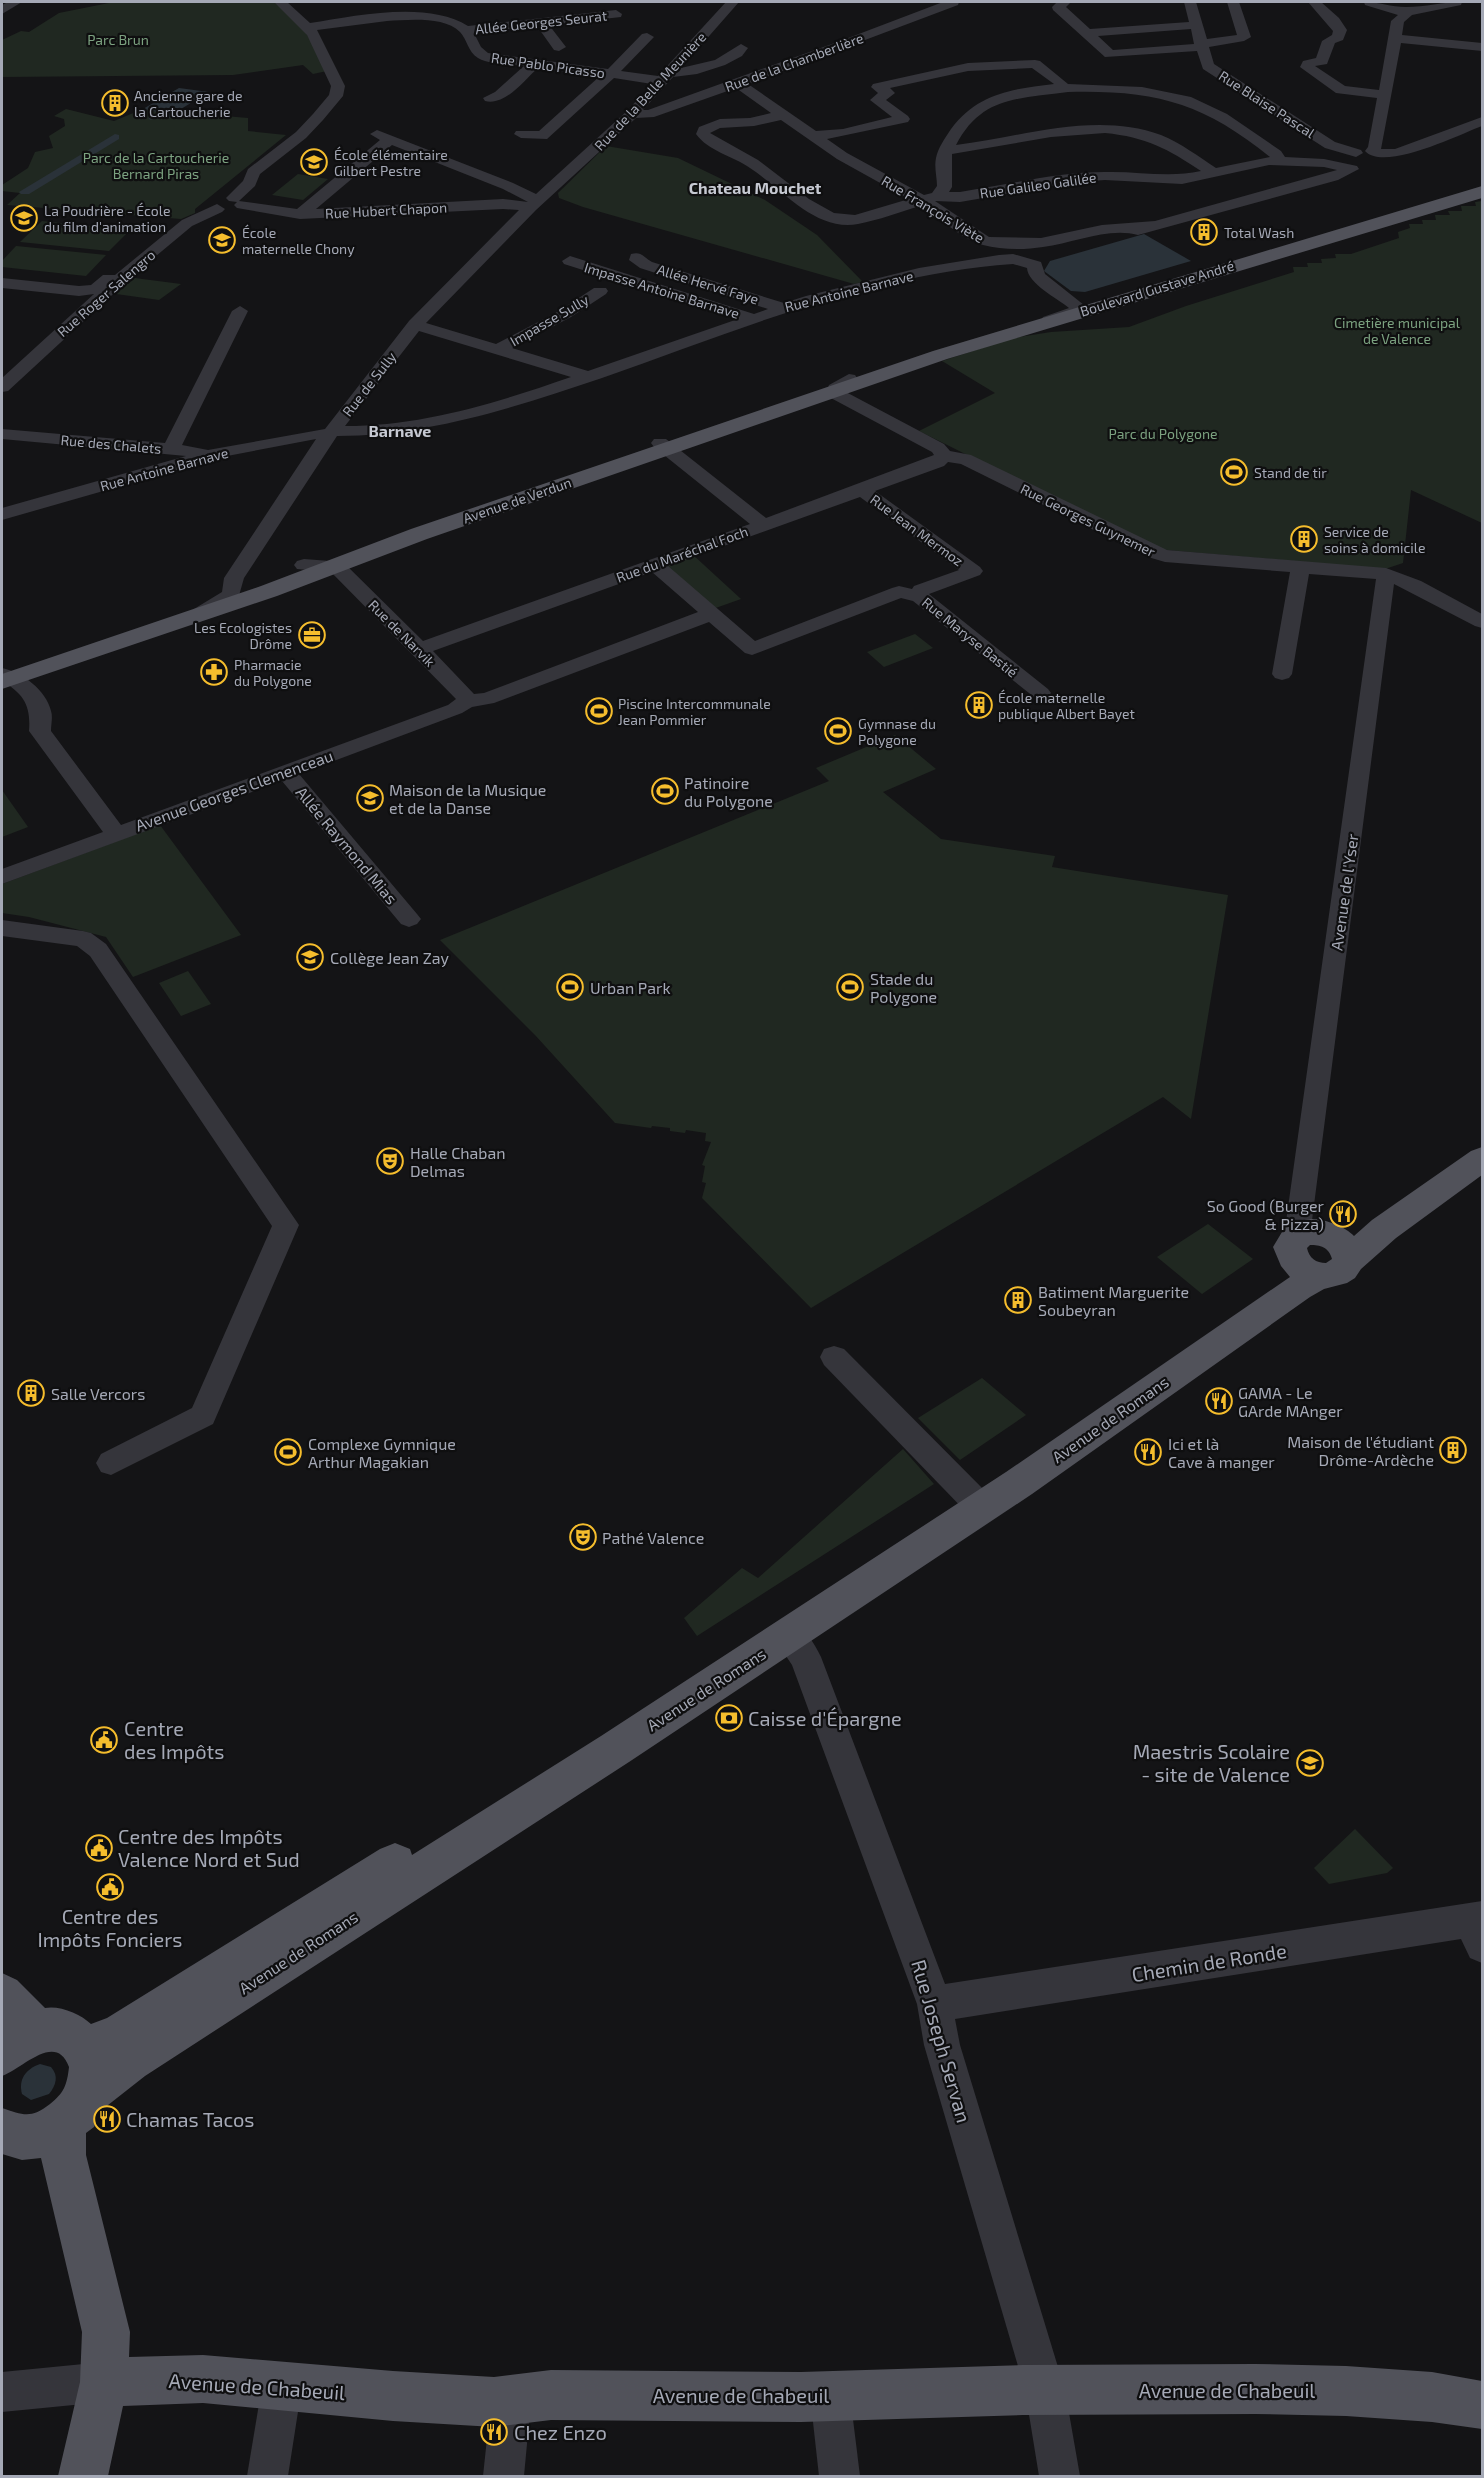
<svg xmlns="http://www.w3.org/2000/svg" width="1484" height="2478" font-family="'Exo 2',sans-serif">
  <style>
    .green { fill: #202821 }
    .water { fill: #2a3239 }
    .lines { fill: none; stroke-linecap: round; stroke-linejoin: round }
    .stream { stroke: #2a3239; stroke-width: 3 }
    .canal { fill: #2a3239; fill-rule: evenodd }
    .minor { fill: #35353b; fill-rule: evenodd }
    .major { fill: #51525a; fill-rule: evenodd }
    .labels { text-anchor: middle; dominant-baseline: central; stroke-width: 4.5; stroke-linejoin: round; paint-order: stroke }
    .far-street-label { font-size: 14px; fill: #a5a9b6; stroke: #0f0f10 }
    .far-park-label { font-size: 14px; fill: #7ca280; stroke: #0f0f10 }
    .far-poi-label { font-size: 14px; fill: #a5a9b6; stroke: #0f0f10; text-anchor: start }
    .far-quarter-label { font-size: 16px; font-weight: bold; fill: #c6c9d2; stroke: #0f0f10 }
    .poi-label { font-size: 16px; fill: #a5a9b6; stroke: #0f0f10; text-anchor: start }
    .street-label { font-size: 16px; fill: #a5a9b6; stroke: #0f0f10 }
    .near-poi-label { font-size: 20px; fill: #a5a9b6; stroke: #0f0f10; text-anchor: start }
    .near-street-label { font-size: 20px; fill: #a5a9b6; stroke: #0f0f10 }
  </style>
  <rect width="100%" height="100%" fill="#141416"/>
  <g class="green">
    <path d="M114,2H274L301,24L327,71L313,74L303,65L233,75L2,77V40L21,31L29,32L59,13Z"/>
    <path d="M66,109L114,121L143,109L170,115L178,112L248,118V131L286,135L195,209V213L181,219L7,205L20,193L2,191V185L28,168L35,152L53,148L49,136L65,126L64,119L54,116Z"/>
    <path d="M606,146L678,158L765,200L817,235L863,282L854,284L583,207L559,198L558,193Z"/>
    <path d="M298,174L328,179L303,200L272,195Z"/>
    <path d="M1482,201V523L1411,490L1403,563L1385,569L1156,549L919,431L995,393L942,361L1013,338L1051,332L1129,327L1186,306L1294,272L1293,267H1308L1307,263H1322L1321,259L1336,258L1335,254H1351L1399,238L1398,232L1410,228L1409,224H1423L1422,220H1436L1435,215H1450L1448,211H1462L1461,206H1476L1475,202Z"/>
    <path d="M42,221L130,230L109,251L20,242Z"/>
    <path d="M16,246L106,255L86,276L2,267V261Z"/>
    <path d="M127,277L181,284L159,300L109,293Z"/>
    <path d="M692,554L741,599L710,610L661,565Z"/>
    <path d="M915,634L933,648L884,667L867,652Z"/>
    <path d="M895,735L936,769L883,792L941,839L1055,856L1052,867L1228,895L1191,1119L1163,1097L811,1308L702,1198L706,1183L702,1182L705,1166L702,1165L711,1142L705,1141L706,1133L686,1130L685,1133L670,1131V1128L652,1126L651,1128L615,1123L535,1035L440,940L829,781L816,768Z"/>
    <path d="M2,790L28,827L2,837Z"/>
    <path d="M160,825L241,935L133,977L106,937L29,917L2,913V884Z"/>
    <path d="M188,971L211,1004L181,1016L159,983Z"/>
    <path d="M1208,1224L1253,1259L1202,1294L1157,1257Z"/>
    <path d="M982,1378L1026,1415L960,1460L918,1418Z"/>
    <path d="M903,1449L934,1484L697,1636L684,1618L742,1568L758,1578Z"/>
    <path d="M1355,1829L1393,1868L1387,1873L1329,1884L1314,1868Z"/>
  </g>
  <g class="water">
    <path d="M179,88L209,92L171,115L143,109Z"/>
    <path d="M1144,234L1191,261L1085,292L1071,291L1044,271L1050,261Z"/>
    <path d="M40,2064L51,2067C59,2076 56,2085 49,2094L31,2100L22,2094C18,2079 26,2069 40,2064Z"/>
  </g>
  <g class="lines">
    <path class="stream" d="M150,118L175,116"/>
    <path class="canal" d="M115,134L119,135V139L29,194H21L19,192Z"/>
    <g class="minor">
      <path d="M8,2H22L2,14V5Z"/>
      <path d="M274,2H287L310,23C355,16 427,0 468,26L616,10L622,14L621,17L549,25L566,47L559,51L554,50L537,26L474,33L481,47L488,53L608,69L642,34L647,33L654,37L621,71L658,76L726,2H739L681,68L715,60L741,44L748,48L742,56L725,65L697,74L673,77L643,110H648L843,40L943,2H959L958,5L748,84L816,131L843,129L892,117L870,100L878,93L871,87L873,84L968,63L1035,60L1040,61L1068,84L1142,87L1191,97L1227,114L1281,151L1285,157L1324,159L1357,166L1359,169L1338,180L1138,235C1108,227 1074,243 1043,247C1025,250 1001,250 983,245C960,239 941,217 920,206C900,212 879,220 858,224C816,232 782,189 750,168C733,156 708,151 696,134L699,127L720,119L750,118L771,113L736,88L654,117L636,118L536,210L426,323L496,344L559,311L594,288H606L608,291L606,294L571,317L512,348L588,371L738,319L564,264L562,261L570,256L754,314L768,309L640,268L629,260L631,254C642,251 643,257 652,262L784,303L806,296L919,268L999,255L1013,254L1041,262L1045,274L1089,309L1087,312L1055,323H1043L1041,320L1043,317L1069,308C1057,298 1028,284 1027,268L1013,264C871,274 735,331 602,378C516,407 429,436 337,436L244,578L238,599L201,619L194,617L191,613L194,609L222,592L224,578L316,439L222,457L2,520V508L186,456L2,439V429L165,443L232,311L240,306L248,311L182,445L208,450L325,429L409,321L519,210L503,209L300,219L237,208L234,205L237,202L229,201L226,198L243,181L248,169L296,132L313,114L329,95L331,86L307,35ZM387,21C408,20 444,16 460,32C467,39 468,52 478,58C490,65 511,64 524,66L495,92L483,98L485,101C506,106 524,80 538,68L600,76L539,131H516L514,134L521,138L547,139L614,78L652,84L627,111L536,194L513,183L377,130L370,134L380,140L297,209L239,201L255,186L260,174L306,138L323,120L343,96L345,86L317,30ZM1032,68L1054,84C1012,89 978,93 951,129C945,138 938,148 936,158C934,167 937,177 937,186L932,193L924,195L847,153L827,139L908,122L910,119L908,116L886,100L895,93L890,88L968,71ZM1068,92C1154,90 1202,102 1270,157L1216,168C1199,157 1181,143 1161,135C1094,111 1023,137 956,145C982,95 1020,99 1068,92ZM781,120L837,159L909,199L855,215L834,213L809,199L758,160L710,133L720,128L754,126ZM1105,133C1146,137 1168,149 1201,171C1169,178 1138,171 1105,172C1057,172 1007,185 960,192H949L952,187V154L1051,137ZM392,145L503,189L528,202L503,199L316,209ZM1269,165L1324,167L1337,170L1155,221L1102,225L1041,238L989,237L935,201L960,202L1076,182L1105,180L1182,184ZM419,331L571,377C499,402 423,426 345,426Z"/>
      <path d="M1057,2H1071L1066,7L1090,29L1189,22L1184,2H1196L1207,39L1237,35L1227,2H1239L1251,37L1244,41L1209,47L1214,64L1335,142L1361,150L1363,153L1356,157L1325,148L1203,69L1197,51L1105,57L1053,10L1052,7ZM1191,29L1194,44L1113,50L1098,36Z"/>
      <path d="M1308,2H1321L1339,18L1347,30L1343,40L1335,43L1327,64L1315,66L1345,86L1379,90L1391,21L1398,15L1365,5L1364,2C1379,2 1391,7 1406,7C1425,7 1443,2 1462,2L1461,5L1412,15L1404,22L1402,35L1482,43V51L1401,43L1381,149H1395L1482,117V126C1458,135 1384,172 1365,151L1368,147L1377,98L1336,93L1300,67L1303,61L1316,58L1322,41L1332,35L1333,31Z"/>
      <path d="M217,204L225,209L222,212L192,226L138,271L8,391L2,392V378L94,294L79,296L2,288V278L79,286L91,285L103,275H115L182,220Z"/>
      <path d="M849,374L855,375L858,379L844,391L944,444L950,451L971,455L1167,550L1386,568L1421,581L1482,614V628L1475,626L1394,584L1310,1236L1307,1243L1297,1246L1287,1243L1284,1236L1376,579L1309,574L1292,674L1289,678L1282,680L1275,678L1272,674L1290,572L1165,562L1148,557L961,464L948,462L944,466L875,491L980,567L983,571L980,575L929,594L1048,689L1051,693L1048,697L1041,699L1034,697L913,601L901,598L752,655L745,653L709,622L494,703L472,707L462,713L299,774L417,914L421,919L417,924L409,927L401,924L282,781L2,884V869L103,832L29,731C31,706 24,694 2,681V668C22,672 46,690 51,711C53,717 51,724 51,731L121,825L448,705L456,699L331,572L297,569L294,565L297,561L304,559L343,562L423,641L750,524L654,447L651,443L654,439H666L766,518L934,455L932,452L829,397L826,393L829,385ZM860,497L959,570L914,586L912,589L899,586L892,588L755,641L668,566ZM652,572L698,612L484,693L474,694L433,651Z"/>
      <path d="M2,920L83,931L91,933L106,944L299,1225L213,1424L111,1475L101,1472L96,1463L101,1454L192,1408L272,1226L90,956L77,946L2,936Z"/>
      <path d="M834,1346L844,1349L993,1499L997,1508L993,1517L982,1521L971,1517L824,1365L820,1357L824,1349Z"/>
      <path d="M788,1621C804,1627 814,1642 821,1657L945,1984L1482,1901V1963L1470,1958L1461,1939L955,2019L960,2045L1065,2390L1080,2476H1039L1025,2390L924,2045L917,2004L792,1665L772,1635L777,1625Z"/>
      <path d="M104,2362L118,2368L124,2382L118,2396L104,2402L2,2412V2372Z"/>
      <path d="M282,2366L296,2372L302,2386L288,2476H247L262,2386L268,2372Z"/>
      <path d="M830,2375L844,2381L850,2395L860,2476H819L810,2395L816,2381Z"/>
      <path d="M511,2381L525,2387L531,2401L524,2476H483L491,2401L497,2387Z"/>
    </g>
    <g class="major">
      <path d="M1482,186V198L947,359L427,539L277,596L2,689V674L261,586L411,529L933,351Z"/>
      <path d="M1482,1147V1175L1396,1238L1361,1269L1355,1278L1347,1283L1324,1289L1310,1297L1032,1494L629,1762L145,2076L103,2109L94,2127L86,2133V2155L130,2332L129,2357L203,2355L393,2371L494,2377L551,2370L801,2372L1023,2365L1255,2364L1346,2366L1432,2372L1482,2381V2429L1432,2422L1346,2416L1255,2414L1023,2415L801,2422L551,2420L494,2427L393,2421L203,2403L123,2406L108,2476H58L80,2382L82,2332L41,2158L22,2160L2,2154V2108C23,2115 31,2119 50,2104C64,2093 67,2085 69,2067C56,2031 22,2069 2,2076V1973L17,1980L45,2008C59,2005 81,2014 91,2024L107,2018L380,1849L395,1843L410,1849L412,1855L601,1736L1006,1472L1290,1277L1281,1266L1273,1247L1285,1227C1293,1225 1301,1220 1309,1219C1323,1218 1345,1226 1354,1236L1372,1220L1471,1151ZM1310,1245C1320,1245 1329,1247 1332,1259L1326,1263C1316,1263 1309,1258 1307,1248Z"/>
    </g>
  </g>
  <defs>
    <g id="building-ring" transform="scale(1.35)"><circle r="9.5" fill="#0f0f10" stroke="#f5bd2d" stroke-width="1.5"/><path d="M-4-6H4V6H1V3H-1V6H-4ZM-2.5-4.3h1.7v1.8h-1.7ZM.8-4.3h1.7v1.8H.8ZM-2.5-1h1.7V.8h-1.7ZM.8-1h1.7V.8H.8Z" fill="#f5bd2d"/></g>
    <g id="school-ring" transform="scale(1.35)"><circle r="9.5" fill="#0f0f10" stroke="#f5bd2d" stroke-width="1.5"/><path d="M0-5L7-2L0 1L-7-2ZM-4 1L0 2.5L4 1V4Q0 6-4 4Z" fill="#f5bd2d"/></g>
    <g id="university-ring" transform="scale(1.35)"><circle r="9.5" fill="#0f0f10" stroke="#f5bd2d" stroke-width="1.5"/><path d="M0-5L7-2L0 1L-7-2ZM-4 1L0 2.5L4 1V4Q0 6-4 4Z" fill="#f5bd2d"/></g>
    <g id="stadium-ring" transform="scale(1.35)"><circle r="9.5" fill="#0f0f10" stroke="#f5bd2d" stroke-width="1.5"/><path d="M0-5a6.5 5 0 1 0 0 10a6.5 5 0 1 0 0-10ZM-3.5-1.8h7v3.6h-7Z" fill="#f5bd2d"/></g>
    <g id="office-ring" transform="scale(1.35)"><circle r="9.5" fill="#0f0f10" stroke="#f5bd2d" stroke-width="1.5"/><path d="M-6-3h4V-5.5h4V-3h4V5H-6ZM-1-4.5V-3h2v-1.5ZM-6 0V1H6V0Z" fill="#f5bd2d"/></g>
    <g id="pharmacy-ring" transform="scale(1.35)"><circle r="9.5" fill="#0f0f10" stroke="#f5bd2d" stroke-width="1.5"/><path d="M-2-6h4v4h4v4h-4v4h-4v-4h-4v-4h4Z" fill="#f5bd2d"/></g>
    <g id="theatre-ring" transform="scale(1.35)"><circle r="9.5" fill="#0f0f10" stroke="#f5bd2d" stroke-width="1.5"/><path d="M-5-5.5Q0-4 5-5.5V0Q5 5 0 6Q-5 5-5 0ZM-3.3-2.5H-1v1.5H-3.3ZM1-2.5H3.3v1.5H1ZM-2.8 1Q0 5.5 2.8 1Z" fill="#f5bd2d"/></g>
    <g id="restaurant-ring" transform="scale(1.35)"><circle r="9.5" fill="#0f0f10" stroke="#f5bd2d" stroke-width="1.5"/><path d="M-5-6h1v4h1v-4h1v4h1v-4h1v5L-1.5 .5V6h-2V.5L-5-1ZM5-6V6H3V1.5H1.5Q1.5-4 5-6Z" fill="#f5bd2d"/></g>
    <g id="bank-ring" transform="scale(1.35)"><circle r="9.5" fill="#0f0f10" stroke="#f5bd2d" stroke-width="1.5"/><path d="M-6-4H6V4H-6ZM0-2.3a2.3 2.3 0 1 0 0 4.6a2.3 2.3 0 1 0 0-4.6Z" fill="#f5bd2d"/></g>
    <g id="civic-ring" transform="scale(1.35)"><circle r="9.5" fill="#0f0f10" stroke="#f5bd2d" stroke-width="1.5"/><path d="M-.6-6.5H3V-4.5H.6V-3L4-1V1h2V6H-6V1h2V-1L-.6-3ZM-1.2 2.5V6h2.4V2.5Z" fill="#f5bd2d"/></g>
  </defs>
  <g fill-rule="evenodd">
    <use href="#building-ring" x="115" y="103"/>
    <use href="#school-ring" x="314" y="162"/>
    <use href="#university-ring" x="24" y="218"/>
    <use href="#building-ring" x="1204" y="232"/>
    <use href="#school-ring" x="222" y="240"/>
    <use href="#stadium-ring" x="1234" y="472"/>
    <use href="#building-ring" x="1304" y="539"/>
    <use href="#office-ring" x="312" y="635"/>
    <use href="#pharmacy-ring" x="214" y="672"/>
    <use href="#building-ring" x="979" y="705"/>
    <use href="#stadium-ring" x="599" y="711"/>
    <use href="#stadium-ring" x="838" y="731"/>
    <use href="#stadium-ring" x="665" y="791"/>
    <use href="#school-ring" x="370" y="798"/>
    <use href="#school-ring" x="310" y="957"/>
    <use href="#stadium-ring" x="570" y="987"/>
    <use href="#stadium-ring" x="850" y="987"/>
    <use href="#theatre-ring" x="390" y="1161"/>
    <use href="#restaurant-ring" x="1343" y="1214"/>
    <use href="#building-ring" x="1018" y="1300"/>
    <use href="#building-ring" x="31" y="1393"/>
    <use href="#restaurant-ring" x="1219" y="1401"/>
    <use href="#building-ring" x="1453" y="1450"/>
    <use href="#stadium-ring" x="288" y="1452"/>
    <use href="#restaurant-ring" x="1148" y="1452"/>
    <use href="#theatre-ring" x="583" y="1537"/>
    <use href="#bank-ring" x="729" y="1718"/>
    <use href="#civic-ring" x="104" y="1740"/>
    <use href="#university-ring" x="1310" y="1763"/>
    <use href="#civic-ring" x="99" y="1848"/>
    <use href="#civic-ring" x="110" y="1887"/>
    <use href="#restaurant-ring" x="107" y="2119"/>
    <use href="#restaurant-ring" x="494" y="2432"/>
  </g>
  <g class="labels">
    <g class="far-street-label">
      <text transform="translate(541 22) rotate(-6)">Allée Georges Seurat</text>
      <text transform="translate(794 62) rotate(-20)">Rue de la Chamberlière</text>
      <text transform="translate(548 65) rotate(8)">Rue Pablo Picasso</text>
      <text transform="translate(650 91) rotate(-47)">Rue de la Belle Meunière</text>
      <text transform="translate(1267 104) rotate(33)">Rue Blaise Pascal</text>
      <text transform="translate(1038 185) rotate(-8)">Rue Galileo Galilée</text>
      <text transform="translate(933 209) rotate(31)">Rue François Viète</text>
      <text transform="translate(386 210) rotate(-3)">Rue Hubert Chapon</text>
      <text transform="translate(708 284) rotate(17)">Allée Hervé Faye</text>
      <text transform="translate(1157 288) rotate(-17)">Boulevard Gustave André</text>
      <text transform="translate(662 290) rotate(17)">Impasse Antoine Barnave</text>
      <text transform="translate(849 291) rotate(-14)">Rue Antoine Barnave</text>
      <text transform="translate(106 293) rotate(-41)">Rue Roger Salengro</text>
      <text transform="translate(549 320) rotate(-30)">Impasse Sully</text>
      <text transform="translate(369 384) rotate(-52)">Rue de Sully</text>
      <text transform="translate(111 444) rotate(5)">Rue des Chalets</text>
      <text transform="translate(164 469) rotate(-15)">Rue Antoine Barnave</text>
      <text transform="translate(517 500) rotate(-19)">Avenue de Verdun</text>
      <text transform="translate(1088 520) rotate(26)">Rue Georges Guynemer</text>
      <text transform="translate(917 530) rotate(36)">Rue Jean Mermoz</text>
      <text transform="translate(682 554) rotate(-20)">Rue du Maréchal Foch</text>
      <text transform="translate(402 633) rotate(45)">Rue de Narvik</text>
      <text transform="translate(970 637) rotate(39)">Rue Maryse Bastié</text>
    </g>
    <g class="far-park-label">
      <text x="118" y="39">Parc Brun</text>
      <text x="156" y="157">Parc de la Cartoucherie<tspan x="156" dy="16">Bernard Piras</tspan></text>
      <text x="1397" y="322">Cimetière municipal<tspan x="1397" dy="16">de Valence</tspan></text>
      <text x="1163" y="433">Parc du Polygone</text>
    </g>
    <g class="far-poi-label">
      <text x="134" y="95">Ancienne gare de<tspan x="134" dy="16">la Cartoucherie</tspan></text>
      <text x="334" y="154">École élémentaire<tspan x="334" dy="16">Gilbert Pestre</tspan></text>
      <text x="44" y="210">La Poudrière - École<tspan x="44" dy="16">du film d'animation</tspan></text>
      <text x="242" y="232">École<tspan x="242" dy="16">maternelle Chony</tspan></text>
      <text x="1224" y="232">Total Wash</text>
      <text x="1254" y="472">Stand de tir</text>
      <text x="1324" y="531">Service de<tspan x="1324" dy="16">soins à domicile</tspan></text>
      <text x="292" y="627" text-anchor="end">Les Ecologistes<tspan x="292" dy="16">Drôme</tspan></text>
      <text x="234" y="664">Pharmacie<tspan x="234" dy="16">du Polygone</tspan></text>
      <text x="998" y="697">École maternelle<tspan x="998" dy="16">publique Albert Bayet</tspan></text>
      <text x="618" y="703">Piscine Intercommunale<tspan x="618" dy="16">Jean Pommier</tspan></text>
      <text x="858" y="723">Gymnase du<tspan x="858" dy="16">Polygone</tspan></text>
    </g>
    <g class="far-quarter-label">
      <text x="755" y="187">Chateau Mouchet</text>
      <text x="400" y="430">Barnave</text>
    </g>
    <g class="poi-label">
      <text x="684" y="782">Patinoire<tspan x="684" dy="18">du Polygone</tspan></text>
      <text x="389" y="789">Maison de la Musique<tspan x="389" dy="18">et de la Danse</tspan></text>
      <text x="330" y="957">Collège Jean Zay</text>
      <text x="870" y="978">Stade du<tspan x="870" dy="18">Polygone</tspan></text>
      <text x="590" y="987">Urban Park</text>
      <text x="410" y="1152">Halle Chaban<tspan x="410" dy="18">Delmas</tspan></text>
      <text x="1324" y="1205" text-anchor="end">So Good (Burger<tspan x="1324" dy="18">&amp; Pizza)</tspan></text>
      <text x="1038" y="1291">Batiment Marguerite<tspan x="1038" dy="18">Soubeyran</tspan></text>
      <text x="1238" y="1392">GAMA - Le<tspan x="1238" dy="18">GArde MAnger</tspan></text>
      <text x="51" y="1393">Salle Vercors</text>
      <text x="1434" y="1441" text-anchor="end">Maison de l'étudiant<tspan x="1434" dy="18">Drôme-Ardèche</tspan></text>
      <text x="308" y="1443">Complexe Gymnique<tspan x="308" dy="18">Arthur Magakian</tspan></text>
      <text x="1168" y="1443">Ici et là<tspan x="1168" dy="18">Cave à manger</tspan></text>
      <text x="602" y="1537">Pathé Valence</text>
    </g>
    <g class="street-label">
      <text transform="translate(234 790) rotate(-20)">Avenue Georges Clemenceau</text>
      <text transform="translate(347 845) rotate(50)">Allée Raymond Mias</text>
      <text transform="translate(1344 892) rotate(-82)">Avenue de l'Yser</text>
      <text transform="translate(1110 1419) rotate(-35)">Avenue de Romans</text>
      <text transform="translate(706 1689) rotate(-33)">Avenue de Romans</text>
      <text transform="translate(298 1952) rotate(-33)">Avenue de Romans</text>
    </g>
    <g class="near-poi-label">
      <text x="748" y="1718">Caisse d'Épargne</text>
      <text x="124" y="1728">Centre<tspan x="124" dy="23">des Impôts</tspan></text>
      <text x="1290" y="1751" text-anchor="end">Maestris Scolaire<tspan x="1290" dy="23">- site de Valence</tspan></text>
      <text x="118" y="1836">Centre des Impôts<tspan x="118" dy="23">Valence Nord et Sud</tspan></text>
      <text x="110" y="1916" text-anchor="middle">Centre des<tspan x="110" dy="23">Impôts Fonciers</tspan></text>
      <text x="126" y="2119">Chamas Tacos</text>
      <text x="514" y="2432">Chez Enzo</text>
    </g>
    <g class="near-street-label">
      <text transform="translate(1209 1962) rotate(-9)">Chemin de Ronde</text>
      <text transform="translate(942 2041) rotate(74)">Rue Joseph Servan</text>
      <text transform="translate(257 2386) rotate(4)">Avenue de Chabeuil</text>
      <text x="1227" y="2390">Avenue de Chabeuil</text>
      <text x="741" y="2395">Avenue de Chabeuil</text>
    </g>
  </g>
  <rect width="1484" height="2478" fill="none" stroke="#a5a9b6" stroke-width="6"/>
</svg>
